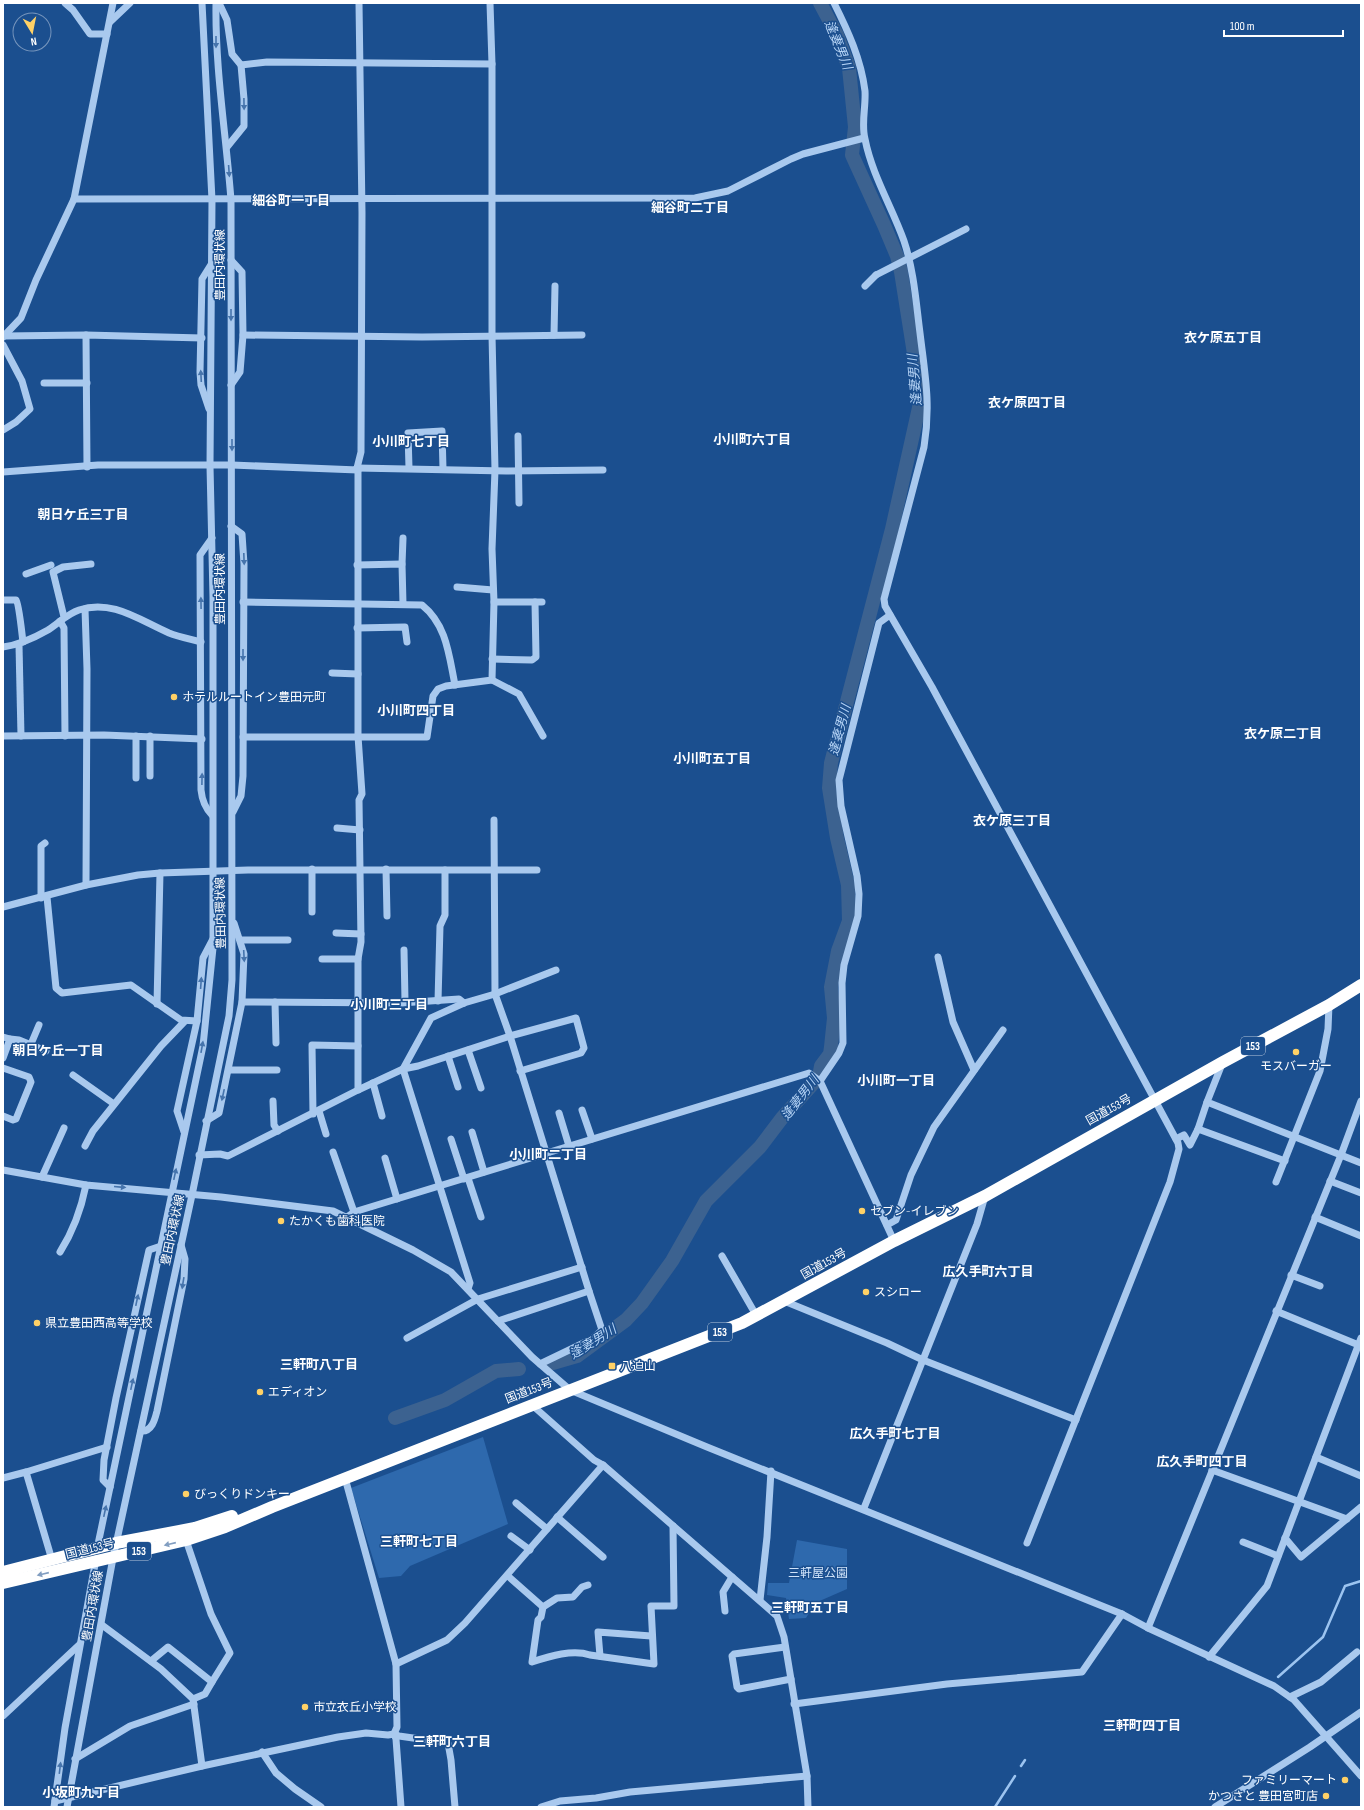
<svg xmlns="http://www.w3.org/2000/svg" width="1364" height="1810" font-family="'Sofia Sans Condensed','Noto Sans JP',sans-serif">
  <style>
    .green { fill: #2e69ad }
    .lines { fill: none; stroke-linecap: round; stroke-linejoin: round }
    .stream { stroke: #9cc4f0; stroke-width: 2.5 }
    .river { stroke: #3c6290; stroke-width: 14 }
    .minor { stroke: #a9c9ee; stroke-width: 7 }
    .highway { stroke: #fff; stroke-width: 12 }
    .minor-bridge { stroke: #a9c9ee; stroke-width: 7 }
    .oneway { fill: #4674ac }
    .oneway2 { fill: #829ec1 }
    .poi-dot { fill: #ffd166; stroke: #1b4f8f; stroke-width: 1.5 }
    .labels { text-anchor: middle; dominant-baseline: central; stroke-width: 3; stroke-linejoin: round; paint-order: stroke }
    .shield { fill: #1b4f8f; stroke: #bbcadd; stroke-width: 1 }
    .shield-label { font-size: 11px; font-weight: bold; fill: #fff }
    .street-label { font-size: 12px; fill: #fff; stroke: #1b4f8f }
    .poi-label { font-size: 12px; fill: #fff; stroke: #1b4f8f; text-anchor: start }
    .park-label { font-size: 12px; fill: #cfe3fa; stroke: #1b4f8f }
    .water-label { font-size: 13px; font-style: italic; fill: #b5d3f5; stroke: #1b4f8f }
    .neighbourhood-label { font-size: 13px; font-weight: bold; fill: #fff; stroke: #1b4f8f }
  </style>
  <rect width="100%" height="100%" fill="#1b4f8f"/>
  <g class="green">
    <path d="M483,1437L508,1524L410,1566L401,1576L379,1578L351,1488Z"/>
    <path d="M797,1540L847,1549V1589L815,1603L806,1618L789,1619L786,1598L767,1595L768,1583H789Z"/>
  </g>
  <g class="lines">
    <g class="stream">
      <path d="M1278,1677L1323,1637L1345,1586L1361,1581"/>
      <path d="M1021,1766L1025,1760"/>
      <path d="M995,1807L1015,1776"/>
    </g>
    <g class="river">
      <path d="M553,1363L577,1356L626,1320L642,1303L672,1261L706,1201L760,1147L782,1118L819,1077L821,1066L830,1054L831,1047L834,1018L831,987L838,951L849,921L848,885L837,838L829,788L831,763L892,529L920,403L918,379L901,272L897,256L884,225L852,155L855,127L849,68L837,35L820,3"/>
      <path d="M395,1418L445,1400L496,1371L519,1369"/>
    </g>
    <g class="minor">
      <path d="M65,3L73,10L90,34H107"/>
      <path d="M219,3L227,20L232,54L241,65L244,99V126L227,147"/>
      <path d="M834,3C848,31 861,59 865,91C866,107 861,124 865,139C872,175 892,207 904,241C914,271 916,302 920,333C925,375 931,404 924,447L884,599L885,606L932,687L1178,1143L1179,1149L1170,1182L1027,1543"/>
      <path d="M110,22L130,3"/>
      <path d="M241,65L267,62L492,64"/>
      <path d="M74,199L695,198L728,191L791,159L803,154L864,138"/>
      <path d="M865,286L876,275"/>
      <path d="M86,335L87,467"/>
      <path d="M243,335L422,337L582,335"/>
      <path d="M554,335L555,286"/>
      <path d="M4,336L86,335L202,338"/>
      <path d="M3,337L21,318L36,280L74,199L113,3"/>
      <path d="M3,345L22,381L30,409L16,422L3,430"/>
      <path d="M44,383H87"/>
      <path d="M231,385L240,372L243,335L242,272L231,260"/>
      <path d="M209,409L201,385L200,372L202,279L212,263"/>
      <path d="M518,436L519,503"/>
      <path d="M357,468L358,470V736L362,794L359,800L361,942L358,959V1090"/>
      <path d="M357,468L361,452L362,213L359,3"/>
      <path d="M357,468L506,471L603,470"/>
      <path d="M409,468L408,433L442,431L443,469"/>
      <path d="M3,472L98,465H232L358,470"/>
      <path d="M231,526L242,534L244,564L243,776L241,796L233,812"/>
      <path d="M212,538L200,555L201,790C202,800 205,808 212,815"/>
      <path d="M402,564L403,538"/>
      <path d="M357,565L402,564L403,604"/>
      <path d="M26,574L51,565"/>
      <path d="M457,587L493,590"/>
      <path d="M3,600H16C19,603 22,635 23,642"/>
      <path d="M243,602L422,605C447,625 449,656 455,685"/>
      <path d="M494,602H542"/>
      <path d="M85,609L87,669L86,885"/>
      <path d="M64,617L53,572L63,567L91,564"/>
      <path d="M60,621L64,628L65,736"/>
      <path d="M357,628L405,627L407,642"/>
      <path d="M19,645L21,736"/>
      <path d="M3,647C19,645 34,638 48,630C59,623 67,614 79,610C112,599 139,620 169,633C179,637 190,639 201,642"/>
      <path d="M492,659L532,660L536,657L535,602"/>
      <path d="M332,673L358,674"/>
      <path d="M492,680L519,694L543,736"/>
      <path d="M3,736L104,735L202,739"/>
      <path d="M136,736V778"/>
      <path d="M150,736V776"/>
      <path d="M243,737H427L433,696L438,689L446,686L492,680L494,602L492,549L495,470L492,335V64L490,3"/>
      <path d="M494,820L495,994L510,1036L589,1291L498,1321"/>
      <path d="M337,828L360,830"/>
      <path d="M312,869V912"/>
      <path d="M386,869L387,916"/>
      <path d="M47,897L56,988L62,993L131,985L181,1020L197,1021"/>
      <path d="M41,898V846L45,843"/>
      <path d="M3,907L86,885L138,875L160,873L248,870H537"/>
      <path d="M336,933L361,934"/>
      <path d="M241,940H288"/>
      <path d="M404,950L405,1001"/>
      <path d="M938,957L953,1022L974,1070"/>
      <path d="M322,959H358"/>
      <path d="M438,1001L440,926L445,915V870"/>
      <path d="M242,1002L401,1003L459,999L464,1003"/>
      <path d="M275,1002L276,1043"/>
      <path d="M157,1004L160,873"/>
      <path d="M3,1037L10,1039L3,1058"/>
      <path d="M10,1039L19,1040L46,1051"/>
      <path d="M31,1044L39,1025"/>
      <path d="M468,1050L481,1088"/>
      <path d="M448,1056L458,1087"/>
      <path d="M1222,1064L1207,1102L1361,1163"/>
      <path d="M3,1068L29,1077L31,1082L16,1119L13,1120L3,1116"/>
      <path d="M229,1070H277"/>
      <path d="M73,1075L114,1104"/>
      <path d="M820,1081L839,1053L843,1043L842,983L844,965L858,916L859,894L857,876L841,806L839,780L879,623L890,615"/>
      <path d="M373,1083L382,1116"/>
      <path d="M273,1101L274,1125L278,1131"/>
      <path d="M582,1110L592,1139"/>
      <path d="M319,1111L326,1134"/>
      <path d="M559,1113L569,1146"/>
      <path d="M313,1114L312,1045L358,1046"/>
      <path d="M206,1121L219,1113L242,1002L244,954L234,923"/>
      <path d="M1198,1129L1285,1161"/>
      <path d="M184,1132L177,1111L197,1021L203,958L213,939"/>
      <path d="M472,1132L484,1172"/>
      <path d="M451,1139L464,1179"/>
      <path d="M1176,1139L1184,1135L1190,1145L1198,1129L1207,1102"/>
      <path d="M85,1146L93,1131L161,1046L185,1021"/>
      <path d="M333,1152L354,1212"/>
      <path d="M199,1155L220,1154L228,1156L358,1090L403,1069L418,1066L510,1036L576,1018L584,1048L581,1053L520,1071"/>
      <path d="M385,1158L397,1199"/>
      <path d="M3,1170L86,1185L221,1197L333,1211L413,1250L451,1272L532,1357L570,1390L707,1447L1122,1614L1148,1628L1274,1686L1294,1700L1361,1776"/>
      <path d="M42,1177L64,1128"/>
      <path d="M468,1178L481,1217"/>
      <path d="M1330,1181L1361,1193"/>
      <path d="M1276,1182L1320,1071L1328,1029L1329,1005"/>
      <path d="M347,1217L354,1212L809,1073L820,1081L894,1241"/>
      <path d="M1315,1217L1361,1236"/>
      <path d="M887,1225L896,1220L911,1175L934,1127L1003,1030"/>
      <path d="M60,1252C74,1230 81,1210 86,1185"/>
      <path d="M722,1256L756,1315"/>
      <path d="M1291,1275L1320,1286"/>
      <path d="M468,1289L470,1283L403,1069L431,1018L464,1003L495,994L556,970"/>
      <path d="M784,1301L887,1343L923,1360L1076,1420"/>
      <path d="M1276,1311L1361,1346"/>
      <path d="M407,1338L478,1299L582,1267"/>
      <path d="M540,1364L592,1339L602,1330L589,1291"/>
      <path d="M532,1405L594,1460L603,1465L777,1616L784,1637L807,1776L808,1807"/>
      <path d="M141,1431C152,1432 155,1419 157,1411L184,1279L185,1259L181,1245"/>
      <path d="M1316,1457L1361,1476"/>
      <path d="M1212,1470L1347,1519"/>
      <path d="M26,1472L107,1447"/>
      <path d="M3,1478L26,1472L52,1560"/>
      <path d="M345,1478L396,1664L397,1727L394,1734L396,1739L401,1807"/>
      <path d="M110,1487L103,1480L104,1460L116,1398L149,1250L161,1246"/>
      <path d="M516,1503L547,1529"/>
      <path d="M864,1508L977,1224L985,1196"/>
      <path d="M557,1517L603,1557"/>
      <path d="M511,1536L530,1550"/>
      <path d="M1285,1538L1301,1557L1361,1507"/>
      <path d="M186,1540L211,1614L230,1653L212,1682"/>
      <path d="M1243,1542L1278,1556"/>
      <path d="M97,1549L203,1046L213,948V597L210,466L212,200L202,3"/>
      <path d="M508,1576L543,1607"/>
      <path d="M588,1585L582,1587L573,1597L557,1598L543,1607L541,1617L538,1620L532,1662C550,1656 573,1649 590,1655L654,1664L651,1606H674L673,1526"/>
      <path d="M760,1600L767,1537L771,1471"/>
      <path d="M725,1611L723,1592L732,1577"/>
      <path d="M102,1625L161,1669L193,1699L202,1766"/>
      <path d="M1148,1628L1341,1155L1361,1101"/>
      <path d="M785,1647L734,1654L732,1656L737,1687L739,1689L791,1679"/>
      <path d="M600,1656L598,1632L651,1636"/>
      <path d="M1209,1657L1267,1586L1361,1338"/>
      <path d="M151,1661L168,1647L212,1682L205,1694L193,1699"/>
      <path d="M396,1664L447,1640L465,1623L603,1465"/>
      <path d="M1290,1697L1321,1682L1357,1652"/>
      <path d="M794,1704L947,1684L1082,1672L1122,1614"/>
      <path d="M3,1716L79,1645"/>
      <path d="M262,1752L276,1773L295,1789L321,1807"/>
      <path d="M75,1759L130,1726L194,1704"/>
      <path d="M55,1801L202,1766L338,1737L366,1733L388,1735L394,1734L399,1736L448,1743L451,1760L455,1807"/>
      <path d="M54,1807L65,1728L96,1559"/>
      <path d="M67,1807L113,1558L192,1195L229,1016L232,980L231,200C226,134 215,69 216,3"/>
      <path d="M541,1807L560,1801L596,1798L630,1792L807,1776"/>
      <path d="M1215,1807L1310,1747L1361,1712"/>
    </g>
    <g class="highway">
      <path d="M3,1572L116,1543L195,1528L232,1516"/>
      <path d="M3,1583L186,1540L225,1527L272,1507L742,1323L894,1241L985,1196L1223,1062L1329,1005L1361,985"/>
    </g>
    <path class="minor-bridge" d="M876,275L966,229"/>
  </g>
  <defs><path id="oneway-solid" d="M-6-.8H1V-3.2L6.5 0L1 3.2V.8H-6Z"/></defs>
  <g class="oneway">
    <use href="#oneway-solid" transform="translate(216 42) rotate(90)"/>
    <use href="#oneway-solid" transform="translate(244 104) rotate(89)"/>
    <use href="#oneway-solid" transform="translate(229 171) rotate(86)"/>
    <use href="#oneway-solid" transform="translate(231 315) rotate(90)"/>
    <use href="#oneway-solid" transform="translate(201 376) rotate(-93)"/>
    <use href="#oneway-solid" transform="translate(232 445) rotate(90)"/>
    <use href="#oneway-solid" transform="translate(244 559) rotate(88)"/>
    <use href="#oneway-solid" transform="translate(201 603) rotate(-91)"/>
    <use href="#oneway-solid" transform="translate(243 655) rotate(90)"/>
    <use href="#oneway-solid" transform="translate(202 779) rotate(-89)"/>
    <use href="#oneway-solid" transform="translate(244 956) rotate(87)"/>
    <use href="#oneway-solid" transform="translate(201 983) rotate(-86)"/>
    <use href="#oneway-solid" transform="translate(202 1047) rotate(-80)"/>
    <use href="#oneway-solid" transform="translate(223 1095) rotate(102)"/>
    <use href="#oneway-solid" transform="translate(175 1174) rotate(-78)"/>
    <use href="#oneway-solid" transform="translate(120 1187) rotate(5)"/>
    <use href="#oneway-solid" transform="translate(183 1283) rotate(99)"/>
    <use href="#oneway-solid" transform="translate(137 1300) rotate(-78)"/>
    <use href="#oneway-solid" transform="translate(132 1384) rotate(-78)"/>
    <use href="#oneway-solid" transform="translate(105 1511) rotate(-78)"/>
    <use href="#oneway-solid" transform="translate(60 1768) rotate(-83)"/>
  </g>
  <g class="oneway2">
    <use href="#oneway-solid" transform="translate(170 1544) rotate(167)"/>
    <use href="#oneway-solid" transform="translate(43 1574) rotate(167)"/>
  </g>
  <g class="poi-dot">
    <circle cx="174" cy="697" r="4"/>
    <circle cx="1296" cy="1052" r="4"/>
    <circle cx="862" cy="1211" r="4"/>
    <circle cx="281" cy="1221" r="4"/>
    <circle cx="866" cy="1292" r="4"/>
    <circle cx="37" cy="1323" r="4"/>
    <rect x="608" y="1362" width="8" height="8" rx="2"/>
    <circle cx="260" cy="1392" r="4"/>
    <circle cx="186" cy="1494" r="4"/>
    <circle cx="305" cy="1707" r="4"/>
    <circle cx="1345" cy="1780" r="4"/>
    <circle cx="1326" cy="1796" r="4"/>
  </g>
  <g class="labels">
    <g class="shield">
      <rect x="1241" y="1037" width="24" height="18" rx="3"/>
      <rect x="708" y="1323" width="24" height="18" rx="3"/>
      <rect x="127" y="1542" width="24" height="18" rx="3"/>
    </g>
    <g class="shield-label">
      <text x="1253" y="1046">153</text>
      <text x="720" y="1332">153</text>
      <text x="139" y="1551">153</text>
    </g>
    <g class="street-label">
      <text transform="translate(220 265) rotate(-90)">豊田内環状線</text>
      <text transform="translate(220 589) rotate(-90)">豊田内環状線</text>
      <text transform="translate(221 913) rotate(-91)">豊田内環状線</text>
      <text transform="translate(1109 1110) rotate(-29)">国道153号</text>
      <text transform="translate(173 1230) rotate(-78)">豊田内環状線</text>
      <text transform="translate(824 1264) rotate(-29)">国道153号</text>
      <text transform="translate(529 1391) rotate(-21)">国道153号</text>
      <text transform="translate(90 1549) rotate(-14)">国道153号</text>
      <text transform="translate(93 1606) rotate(-80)">豊田内環状線</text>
    </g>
    <g class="poi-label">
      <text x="182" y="697">ホテルルートイン豊田元町</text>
      <text x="1296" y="1066" text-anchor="middle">モスバーガー</text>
      <text x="870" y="1211">セブン-イレブン</text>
      <text x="289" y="1221">たかくも歯科医院</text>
      <text x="874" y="1292">スシロー</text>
      <text x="45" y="1323">県立豊田西高等学校</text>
      <text x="620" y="1366">八迫山</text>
      <text x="268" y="1392">エディオン</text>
      <text x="194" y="1494">びっくりドンキー</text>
      <text x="313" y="1707">市立衣丘小学校</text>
      <text x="1337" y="1780" text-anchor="end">ファミリーマート</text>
      <text x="1318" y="1796" text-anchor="end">かつさと 豊田宮町店</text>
    </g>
    <g class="park-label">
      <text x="818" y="1573">三軒屋公園</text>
    </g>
    <g class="water-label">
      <text transform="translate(838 45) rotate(68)">逢妻男川</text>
      <text transform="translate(915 380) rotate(-95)">逢妻男川</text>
      <text transform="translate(840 730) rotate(-75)">逢妻男川</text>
      <text transform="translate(800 1098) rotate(-52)">逢妻男川</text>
      <text transform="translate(593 1342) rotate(-32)">逢妻男川</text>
    </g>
    <g class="neighbourhood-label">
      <text x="291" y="201">細谷町一丁目</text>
      <text x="690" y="208">細谷町二丁目</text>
      <text x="1223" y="338">衣ケ原五丁目</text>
      <text x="1027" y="403">衣ケ原四丁目</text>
      <text x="752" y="440">小川町六丁目</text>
      <text x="411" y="442">小川町七丁目</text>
      <text x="83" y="515">朝日ケ丘三丁目</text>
      <text x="416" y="711">小川町四丁目</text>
      <text x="1283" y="734">衣ケ原二丁目</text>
      <text x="712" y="759">小川町五丁目</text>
      <text x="1012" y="821">衣ケ原三丁目</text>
      <text x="389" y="1005">小川町三丁目</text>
      <text x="58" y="1051">朝日ケ丘一丁目</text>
      <text x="896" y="1081">小川町一丁目</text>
      <text x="548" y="1155">小川町二丁目</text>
      <text x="988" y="1272">広久手町六丁目</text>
      <text x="319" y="1365">三軒町八丁目</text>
      <text x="895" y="1434">広久手町七丁目</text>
      <text x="1202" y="1462">広久手町四丁目</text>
      <text x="419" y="1542">三軒町七丁目</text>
      <text x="810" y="1608">三軒町五丁目</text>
      <text x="1142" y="1726">三軒町四丁目</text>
      <text x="452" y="1742">三軒町六丁目</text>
      <text x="81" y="1793">小坂町九丁目</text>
    </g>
  </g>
  <rect width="1364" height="1810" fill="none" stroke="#ffffff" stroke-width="8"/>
  <g transform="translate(32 32) rotate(170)"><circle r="19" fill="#1b4f8f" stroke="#7695bc"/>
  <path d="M0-3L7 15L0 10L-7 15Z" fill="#ffd166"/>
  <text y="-6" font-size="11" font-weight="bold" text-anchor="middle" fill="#ffffff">N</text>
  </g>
  <path d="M1224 30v6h119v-6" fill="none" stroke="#ffffff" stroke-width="2"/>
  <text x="1230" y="30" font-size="12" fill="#ffffff" stroke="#1b4f8f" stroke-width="3" paint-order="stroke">100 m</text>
</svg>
